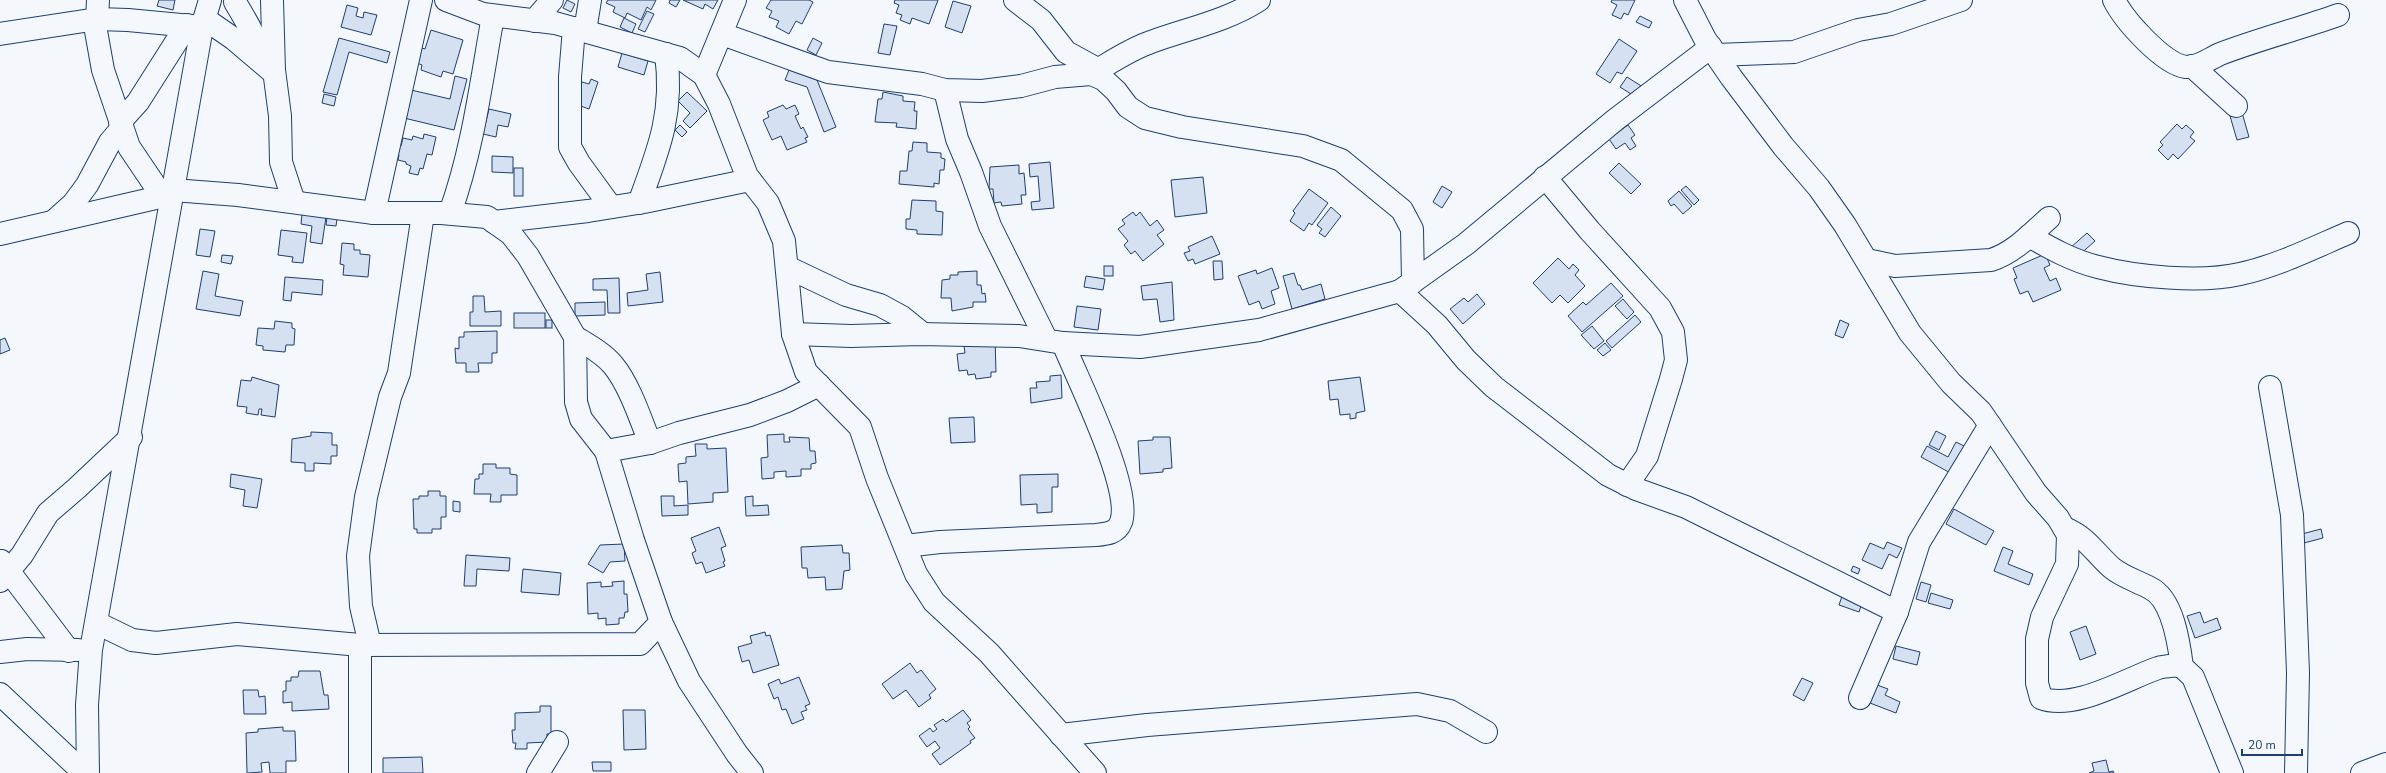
<svg xmlns="http://www.w3.org/2000/svg" width="2386" height="773" font-family="'Nunito Sans',sans-serif">
  <style>
    .building { fill: #d5e0f0; stroke: #1d3f73 }
    .lines { fill: none; stroke-linecap: round; stroke-linejoin: round }
    .minor-casing { stroke: #1d3f73; stroke-width: 24 }
    .minor { stroke: #f4f7fb; stroke-width: 22 }
  </style>
  <rect width="100%" height="100%" fill="#f4f7fb"/>
  <g class="building">
    <path d="M159,0H175L173,10L157,6Z"/>
    <path d="M567,0L575,4L571,12L563,8Z"/>
    <path d="M608,0H656L651,10L647,7L641,20L627,13L625,18L613,12L615,7L606,3Z"/>
    <path d="M670,0H680L676,7L669,3Z"/>
    <path d="M683,0H718L713,9L705,4L703,9Z"/>
    <path d="M771,0H809L813,2L802,24L796,21L789,34L776,27L779,21L769,17L772,11L766,8Z"/>
    <path d="M895,0H938L929,24L912,18L910,24L900,20L902,15L896,13L899,5L894,3Z"/>
    <path d="M1612,0H1635L1628,15L1624,13L1621,19L1612,15L1617,5L1611,2Z"/>
    <path d="M953,1L971,6L962,33L945,27Z"/>
    <path d="M347,5L358,8L356,16L363,18L364,12L377,15L371,35L341,27Z"/>
    <path d="M647,11L654,14L645,32L638,29Z"/>
    <path d="M1640,16L1652,22L1649,28L1636,22Z"/>
    <path d="M624,18L636,24L632,33L620,27Z"/>
    <path d="M884,24L897,26L890,55L878,53Z"/>
    <path d="M431,30L463,40L453,74L443,71L441,77L421,70L422,65L417,63L422,48L425,49Z"/>
    <path d="M339,38L390,52L387,63L349,52L337,95L323,92Z"/>
    <path d="M813,38L822,43L816,55L807,50Z"/>
    <path d="M1619,39L1637,51L1622,74L1617,72L1610,83L1596,74Z"/>
    <path d="M622,53L648,61L644,75L618,67Z"/>
    <path d="M789,70L817,80L836,127L824,132L807,87L785,80Z"/>
    <path d="M455,76L467,79L454,130L404,118L411,90L450,99Z"/>
    <path d="M1627,77L1646,89L1639,99L1620,87Z"/>
    <path d="M591,79L598,82L589,109L575,104L582,82L589,84Z"/>
    <path d="M687,92L707,111L690,128L683,121L690,113L678,101Z"/>
    <path d="M883,92L903,96V101L915,102L914,111H917L916,129L896,127L897,123L875,122L878,99H882Z"/>
    <path d="M324,94L336,97L334,106L322,103Z"/>
    <path d="M783,105L786,109L795,105L799,114L795,116L801,129L803,127L808,137L805,138L807,142L787,150L781,136L772,140L763,120L769,117L767,112Z"/>
    <path d="M489,109L511,114L508,127L498,125L496,137L483,134Z"/>
    <path d="M2241,109L2249,137L2237,140L2230,116L2236,114Z"/>
    <path d="M2177,124L2182,129L2186,125L2194,132L2190,137L2195,141L2178,159L2173,154L2168,160L2158,150L2163,145L2160,142Z"/>
    <path d="M680,125L687,132L682,137L675,130Z"/>
    <path d="M1628,125L1635,135L1631,138L1636,146L1630,150L1625,143L1616,149L1609,139Z"/>
    <path d="M424,134L436,137L432,155L427,154L423,169L420,168L418,175L409,173L411,166L406,164V162L398,160L399,155H396L398,145L401,146L403,138L412,140L413,136L423,139Z"/>
    <path d="M913,142L927,143V152L941,153V158L945,159L944,170H940L939,184L934,183V187L899,184L900,171H907L909,151H912Z"/>
    <path d="M492,156L513,157V173L492,172Z"/>
    <path d="M1050,162L1054,208L1032,210L1031,202L1040,201L1038,176L1030,177L1029,164Z"/>
    <path d="M1619,163L1641,184L1631,194L1609,173Z"/>
    <path d="M1019,165V174L1024,173L1026,195H1021L1022,204L1002,206L1001,202L994,203L993,189H989L990,167Z"/>
    <rect x="514" y="168" width="9" height="28"/>
    <path d="M1203,177L1207,213L1175,217L1171,180Z"/>
    <path d="M1442,186L1452,192L1442,208L1433,202Z"/>
    <path d="M1686,186L1699,200L1694,205L1681,190Z"/>
    <path d="M1309,189L1328,203L1312,225L1309,223L1304,231L1290,221L1295,213L1293,211Z"/>
    <path d="M1679,191L1692,206L1683,214L1674,204L1671,206L1668,201Z"/>
    <path d="M912,200L936,201V211L943,212L942,235L917,234V230L906,229V219H910Z"/>
    <path d="M1331,207L1341,216L1325,237L1319,233L1322,229L1317,225Z"/>
    <path d="M1133,212L1136,216L1140,212L1150,226L1157,220L1164,230L1157,235L1164,244L1143,261L1135,251L1131,254L1124,245L1128,241L1118,229L1125,224L1122,220Z"/>
    <path d="M302,214L326,217L322,244L310,242L312,226L301,224Z"/>
    <path d="M327,217L337,219L336,226L326,225Z"/>
    <path d="M200,229L215,231L210,257L196,255Z"/>
    <path d="M281,230L307,233L303,263L292,262L293,257L278,255Z"/>
    <path d="M2087,233L2095,241L2077,257L2070,248Z"/>
    <path d="M1212,236L1220,254L1195,264L1193,259L1188,261L1184,253L1190,251L1188,247Z"/>
    <path d="M342,243L354,244V250H360V254L370,255L368,277L343,275L344,265L340,264Z"/>
    <path d="M2045,254L2050,265L2044,268L2050,281L2056,278L2061,290L2033,302L2028,291L2020,294L2014,279L2017,278L2013,268Z"/>
    <path d="M222,255L233,256L231,264L221,262Z"/>
    <path d="M1558,258L1569,269L1573,264L1579,270L1575,275L1585,286L1568,303L1560,295L1552,303L1533,283Z"/>
    <path d="M1213,261H1222L1223,279L1214,280Z"/>
    <rect x="1104" y="266" width="9" height="10"/>
    <path d="M1272,268L1279,288L1271,291L1275,304L1262,309L1259,301L1249,305L1238,276L1256,270L1257,274Z"/>
    <path d="M203,271L219,274L215,296L243,301L240,316L196,309Z"/>
    <path d="M977,271V285H981L982,294L985,293L986,302H973V307L952,311L951,298H941L942,280L950,279V275H958V272Z"/>
    <path d="M660,272L663,302L628,306L627,293L648,290L646,274Z"/>
    <path d="M1294,273L1298,285H1300L1302,290L1321,284L1325,299L1292,309L1283,276Z"/>
    <path d="M1086,276L1105,279L1103,290L1084,287Z"/>
    <path d="M285,277L323,280L322,295L292,292L291,301L283,300Z"/>
    <path d="M619,278L620,313H608L607,290H593V279Z"/>
    <path d="M1172,282L1174,320L1160,322L1157,299L1143,300L1141,286Z"/>
    <path d="M1611,283L1623,296L1582,332L1568,316L1583,302L1586,305Z"/>
    <path d="M1477,294L1485,304L1463,324L1450,309L1464,298L1468,302Z"/>
    <path d="M473,296H484L485,312L501,311V326H470V312H473Z"/>
    <path d="M1623,299L1634,312L1627,319L1615,306Z"/>
    <path d="M605,302V315L575,316V303Z"/>
    <path d="M1077,306L1101,309L1098,330L1074,327Z"/>
    <rect x="514" y="313" width="31" height="15"/>
    <path d="M1635,315L1641,322L1612,348L1606,341Z"/>
    <rect x="546" y="320" width="6" height="8"/>
    <path d="M1840,320L1849,324L1843,338L1835,335Z"/>
    <path d="M275,321L292,323V328L295,329L294,345H286L285,352L263,350V346L256,345L258,328L274,329Z"/>
    <path d="M1592,326L1604,341L1594,349L1581,335Z"/>
    <path d="M497,331V353H492V363H478L479,372H466V363H456L455,348L459,349V337H464V332Z"/>
    <path d="M5,338L10,350L0,354V340Z"/>
    <path d="M995,339L996,372H991V377L976,379L975,374L968,375L967,370L959,371L957,354L965,353L964,346L979,345Z"/>
    <path d="M1605,343L1611,350L1603,356L1597,350Z"/>
    <path d="M1061,375L1062,398L1031,403L1030,388H1037L1036,382L1050,381V376Z"/>
    <path d="M252,377L279,385L275,417L261,415L262,409H259L258,415L246,413L247,407L237,406L241,380L251,381Z"/>
    <path d="M1360,377L1365,411L1356,413V418L1350,419V414L1340,415L1338,399L1330,400L1328,381Z"/>
    <path d="M974,417L975,442L951,443L949,418Z"/>
    <path d="M1936,431L1946,436L1939,450L1929,445Z"/>
    <path d="M311,432L332,433V445H337V456H331V464L314,463V471H305V463L291,462L292,439L311,436Z"/>
    <path d="M784,434V442H790L789,437L809,438L810,451H815L816,463L811,464V469H801V476L786,477V471L774,472V478L762,479L761,458L768,457L767,435Z"/>
    <path d="M1153,437H1170L1172,468L1163,469V472L1140,474L1138,441L1153,440Z"/>
    <path d="M1956,442L1970,449L1956,476L1921,457L1927,446L1948,457Z"/>
    <path d="M695,444H707V449L726,448L728,492L713,493V502L688,504L687,481L679,482L678,464L686,463V457L696,456Z"/>
    <path d="M483,464H496V468H510V474L517,475V495H501V502H490L491,494H474L475,479H479V474H483Z"/>
    <path d="M231,474L262,479L257,508L243,506L245,490L230,487Z"/>
    <path d="M1058,474V487H1052V512L1037,513V504L1021,505L1020,475Z"/>
    <path d="M428,491H440V496H446V517H441V529H432V533H417V529H414L413,499H419V496H428Z"/>
    <path d="M661,496H674V506L688,505V515L662,516Z"/>
    <path d="M753,496V506L768,505L769,515L746,516L745,497Z"/>
    <path d="M453,501L460,502V512L453,511Z"/>
    <path d="M1954,509L1994,531L1986,545L1946,524Z"/>
    <path d="M719,527L726,546L721,548L725,561L723,562L725,566L706,573L702,562L696,564L692,553L696,551L691,538Z"/>
    <path d="M2321,529L2323,538L2300,544L2298,535Z"/>
    <path d="M1887,542L1902,548L1897,558L1889,554L1882,569L1862,560L1870,543L1884,549Z"/>
    <path d="M624,544L625,561L610,562L603,573L588,564L600,545Z"/>
    <path d="M842,545L843,553H849L850,570L844,571L842,589L826,590L825,577L808,578L807,568H802L801,547Z"/>
    <path d="M2003,547L2013,551L2008,564L2033,574L2029,585L1994,571Z"/>
    <path d="M466,555L510,558L509,571L477,569L476,586H464Z"/>
    <path d="M1853,566L1860,569L1858,574L1851,571Z"/>
    <path d="M523,569L561,573L559,595L521,592Z"/>
    <path d="M624,581V594H627L628,612H625L624,618H619V624L606,625V618L598,619V613L588,614L587,583L601,582V587L613,586L612,582Z"/>
    <path d="M1921,582L1931,585L1926,602L1916,599Z"/>
    <path d="M1843,593L1863,600L1859,612L1839,605Z"/>
    <path d="M1931,593L1953,600L1950,609L1928,603Z"/>
    <path d="M2200,612L2204,623L2217,618L2221,629L2195,638L2187,616Z"/>
    <path d="M2086,626L2096,654L2080,660L2070,632Z"/>
    <path d="M765,632L766,636L770,635L779,665L753,673L749,660L742,662L738,647L752,643L750,636Z"/>
    <path d="M1896,646L1920,652L1917,665L1893,659Z"/>
    <path d="M910,663L917,673L921,670L936,689L929,695L931,698L919,707L906,690L893,699L882,684Z"/>
    <path d="M299,671H320L324,695H328L329,709L292,711V702L283,703V691H286V681H291V677H298Z"/>
    <path d="M799,677L810,704L805,706L807,710L801,712L804,719L792,724L786,709L782,710L778,697L774,699L768,684L779,679L781,684Z"/>
    <path d="M1802,678L1813,683L1804,701L1793,695Z"/>
    <path d="M1877,685L1888,689L1885,695L1900,702L1896,713L1870,703Z"/>
    <path d="M243,690H258L259,697L265,696L266,714H244Z"/>
    <path d="M540,706H551V734H547V742L527,743V749H515L516,743H513L512,730H515V713L540,712Z"/>
    <path d="M623,710H645L646,749L624,750Z"/>
    <path d="M963,710L971,720L967,723L970,727L968,729L975,738L970,741L971,743L940,765L932,754L940,748L935,741L927,747L919,736L930,728L933,732L937,729L934,725L943,719L946,722Z"/>
    <path d="M283,727V731H295L296,761H286V773H270L269,762L261,763L262,772L247,773L246,733L258,732V729Z"/>
    <path d="M422,757L423,773H383V758Z"/>
    <path d="M2106,760L2109,772L2113,771L2114,773H2089L2094,771L2092,763Z"/>
    <path d="M592,762H611V771H593Z"/>
  </g>
  <g class="lines">
    <g class="minor-casing">
      <g id="minor">
        <path d="M272,0L274,70L280,116L281,162L294,202"/>
        <path d="M446,0L483,14L555,23L680,58L704,75L719,104L747,176L768,203L784,241L793,334L806,372L860,427L877,478L916,574L934,602L989,653L1095,773"/>
        <path d="M1015,0L1041,20L1066,52L1099,70"/>
        <path d="M1685,0L1705,39L1731,77L1783,146L1819,188L1845,225L1910,333L1951,383L1981,412L2036,493L2058,518L2068,535L2067,564L2042,617L2037,639V683L2041,698C2074,711 2126,679 2158,668C2165,666 2173,666 2180,665L2193,677L2232,773"/>
        <path d="M2114,0C2124,20 2163,64 2186,67C2198,68 2209,59 2220,54C2259,39 2299,29 2338,15"/>
        <path d="M235,2C247,22 258,40 263,63"/>
        <path d="M97,19L98,0"/>
        <path d="M205,19L234,39L274,73"/>
        <path d="M94,20L103,70L129,147L162,196"/>
        <path d="M534,21L552,0"/>
        <path d="M574,28L570,77V147L579,163L611,207"/>
        <path d="M585,31L590,0"/>
        <path d="M0,34L97,19L128,20L202,27"/>
        <path d="M722,34L828,72L922,84L945,90L982,91L1021,86L1055,77L1091,74L1103,79L1116,91L1128,107L1145,118L1182,127L1303,146L1341,160L1402,210L1412,229L1413,282"/>
        <path d="M1717,55L1794,52L1858,30L1891,24L1961,0"/>
        <path d="M2192,66L2236,106"/>
        <path d="M1091,74C1110,63 1130,49 1151,42C1186,29 1227,21 1259,0"/>
        <path d="M704,75L735,0"/>
        <path d="M945,90L957,139L971,172L990,226L1046,339"/>
        <path d="M120,122L138,102L187,25"/>
        <path d="M1545,177L1590,231L1660,308L1673,332L1676,360L1671,379L1647,456L1627,485"/>
        <path d="M173,190L238,195L374,213H441L487,217L511,234L528,256L575,337L576,402L581,419L606,451L633,540L661,622L689,681L737,754L752,773"/>
        <path d="M639,203C659,149 674,112 666,54"/>
        <path d="M374,213L421,0"/>
        <path d="M450,213C473,149 481,83 493,16"/>
        <path d="M54,221L73,204L87,185L110,142L122,128"/>
        <path d="M494,222L588,211L644,202L750,180"/>
        <path d="M0,234L173,194"/>
        <path d="M2029,236C2050,248 2073,261 2098,267C2136,277 2201,283 2240,274C2277,266 2313,248 2348,233"/>
        <path d="M1867,260L1895,266L1991,260C2014,253 2032,233 2049,218"/>
        <path d="M787,267L846,295L880,305L902,317L923,334"/>
        <path d="M1400,291L1437,325L1466,360L1494,387L1608,475L1636,489L1686,507L1897,612"/>
        <path d="M793,334L851,336L920,334L1019,336L1063,343L1140,347L1259,330L1400,291L1466,244L1615,120L1711,47"/>
        <path d="M575,337C588,345 603,353 613,365C629,384 641,420 650,443"/>
        <path d="M2270,387L2292,515L2298,673L2296,773"/>
        <path d="M606,451L650,443L679,433L750,415L787,401L819,385"/>
        <path d="M2064,528C2086,536 2095,553 2112,568C2123,577 2137,581 2150,588C2173,599 2179,643 2182,667"/>
        <path d="M905,546L940,542L1096,535C1107,534 1117,533 1121,522C1133,489 1077,378 1063,343"/>
        <path d="M1,561L69,651"/>
        <path d="M0,581L22,555L48,513L77,488L131,437"/>
        <path d="M97,623L132,640L156,643L237,634L360,645L640,644L661,622"/>
        <path d="M360,645V773"/>
        <path d="M370,645L361,606L358,556L366,497L390,397L399,373L423,214"/>
        <path d="M0,652L27,649L78,650"/>
        <path d="M0,694L84,773"/>
        <path d="M1860,698L1897,612L1919,542L1990,425"/>
        <path d="M1061,735L1147,725L1417,704L1450,711L1486,732"/>
        <path d="M88,773L87,705L91,650L202,27L210,0"/>
        <path d="M538,773L557,742"/>
        <path d="M2362,773L2386,764"/>
      </g>
    </g>
    <use href="#minor" class="minor"/>
  </g>
  <path d="M2242 749v6h60v-6" fill="none" stroke="#1d3f73" stroke-width="2"/>
  <text x="2248" y="749" font-size="12" fill="#1d3f73" stroke="#f4f7fb" stroke-width="3" paint-order="stroke">20 m</text>
</svg>
